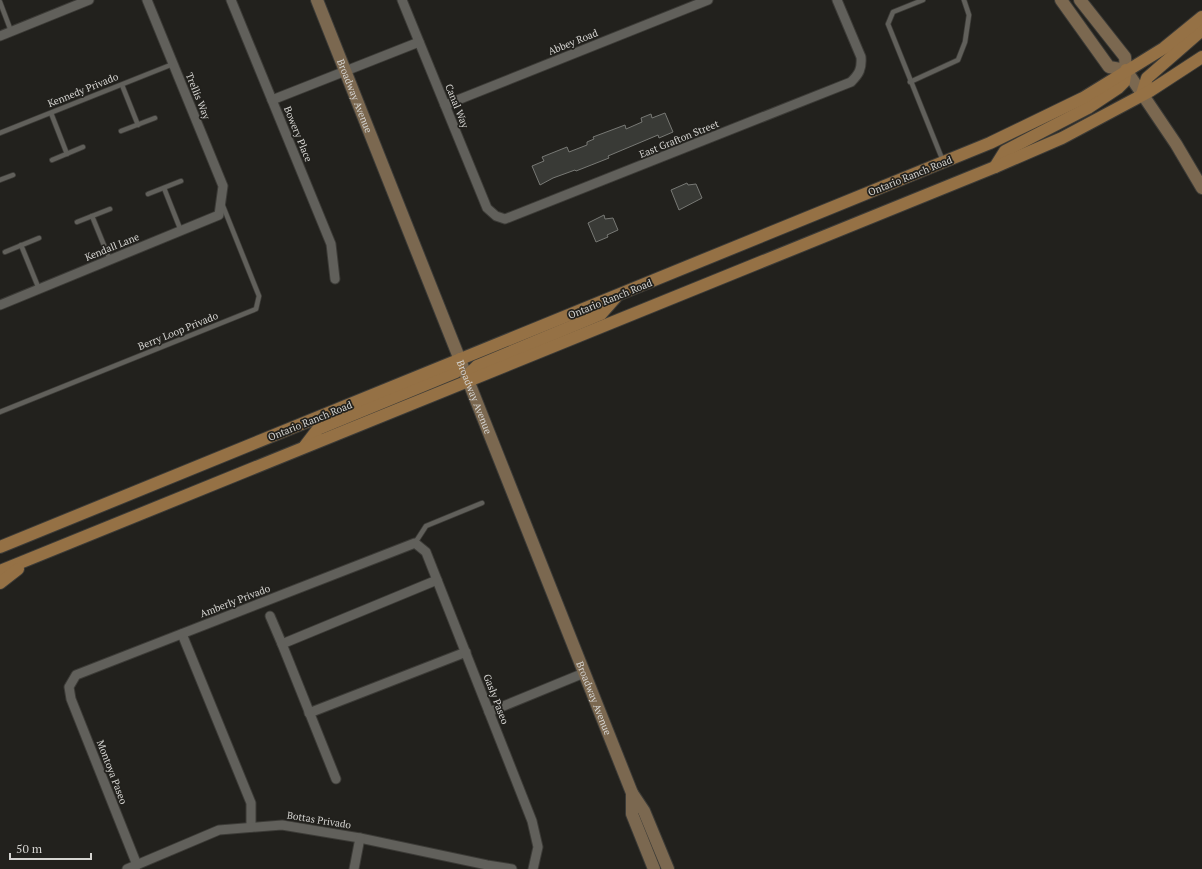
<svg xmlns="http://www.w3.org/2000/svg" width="1202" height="869" font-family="'PT Serif',serif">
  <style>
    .building { fill: #393a36; stroke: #787975 }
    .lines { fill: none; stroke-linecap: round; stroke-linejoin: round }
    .lane-casing { stroke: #3c3b37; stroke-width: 6 }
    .street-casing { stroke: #3c3b37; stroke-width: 11 }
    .secondary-casing { stroke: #3c3b37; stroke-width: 14 }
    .primary-casing { stroke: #3c3b37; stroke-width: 14 }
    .lane { stroke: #61605b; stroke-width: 4.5 }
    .street { stroke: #61605b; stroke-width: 9 }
    .secondary { stroke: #7b6850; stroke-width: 12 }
    .primary { stroke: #957145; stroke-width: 12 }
    .labels { text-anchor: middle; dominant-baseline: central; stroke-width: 3.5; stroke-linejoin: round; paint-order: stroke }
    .street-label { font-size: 10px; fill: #d5d4d1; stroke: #22211d }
  </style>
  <rect width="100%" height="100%" fill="#22211d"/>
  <g class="building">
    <path d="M665,113L673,132L659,138L658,135L608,156L609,158L576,171L575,170L553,178L540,185L532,166L544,161L542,157L567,147L569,152L587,145V142L594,139L593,137L625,125L626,129L642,122L641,118L651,114L652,118Z"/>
    <path d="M687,183L688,185L696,184L702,198L679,210L671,190Z"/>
    <path d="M604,215L605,219L613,218L618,230L607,235L608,237L596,242L588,223Z"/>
  </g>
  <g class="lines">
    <g class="lane-casing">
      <g id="lane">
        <path d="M923,0L893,12L888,24L943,161"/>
        <path d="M0,2L11,31"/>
        <path d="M910,82L958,60L965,42L969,15L964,0"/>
        <path d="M122,85L138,125"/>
        <path d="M51,113L67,154"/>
        <path d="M121,131L155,118"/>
        <path d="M0,133L173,64"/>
        <path d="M52,160L83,147"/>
        <path d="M0,180L13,175"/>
        <path d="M164,188L181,231"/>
        <path d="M148,194L181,181"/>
        <path d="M92,216L110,260"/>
        <path d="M77,222L110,209"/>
        <path d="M21,245L39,289"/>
        <path d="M5,252L39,238"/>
        <path d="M0,412L256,309L259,296L223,206"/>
        <path d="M415,543L426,526L482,503"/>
      </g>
    </g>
    <g class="street-casing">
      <g id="street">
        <path d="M231,0L331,244L335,279"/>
        <path d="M402,0L487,208L496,216L505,219L851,82C859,74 862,69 861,57L837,0"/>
        <path d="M0,36L89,0"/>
        <path d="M272,100L419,42"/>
        <path d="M445,105L708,0"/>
        <path d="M0,305L219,215L223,186L147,0"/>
        <path d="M270,616L282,644"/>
        <path d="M182,634L251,803V827"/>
        <path d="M489,712L584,673"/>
        <path d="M309,713L466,652"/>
        <path d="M336,779L282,644L437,580"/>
        <path d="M137,865L71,699L69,687L76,675L415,543L426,552L532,821L538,847L533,869"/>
        <path d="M127,869L219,830L282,825L360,838L487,865L512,869"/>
        <path d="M354,869L360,838"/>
      </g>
    </g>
    <g class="secondary-casing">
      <g id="secondary">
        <path id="s1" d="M317,0L632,793L644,811L668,869"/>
        <path d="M1061,0L1109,67L1126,70"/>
        <path d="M1080,0L1125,57L1126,70"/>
        <path d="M1126,70L1176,144L1202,188"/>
        <path d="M632,793V814L654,869"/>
      </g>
    </g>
    <g class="primary-casing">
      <g id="primary">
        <path d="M1142,94L1147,78L1202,30"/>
        <path d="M995,167L1005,151L1088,108L1118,88L1124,82L1126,70"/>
        <path d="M469,380L470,373L477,366L601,314L616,297"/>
        <path d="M305,446L318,429L456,372L460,359"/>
        <path d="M0,547L990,143L1083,98L1164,48L1202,17"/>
        <path d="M0,571L995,167L1062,138L1150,91L1202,57"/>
        <path d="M0,583L18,569"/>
      </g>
    </g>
    <use href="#lane" class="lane"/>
    <use href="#street" class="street"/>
    <use href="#secondary" class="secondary"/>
    <use href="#primary" class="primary"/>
  </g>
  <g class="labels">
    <g class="street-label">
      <text transform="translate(573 42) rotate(-22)">Abbey Road</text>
      <text transform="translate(83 90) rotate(-22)">Kennedy Privado</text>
      <text stroke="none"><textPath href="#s1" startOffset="103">Broadway Avenue</textPath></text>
      <text transform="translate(198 96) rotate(68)">Trellis Way</text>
      <text transform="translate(457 106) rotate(68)">Canal Way</text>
      <text transform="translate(298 134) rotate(68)">Bowery Place</text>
      <text transform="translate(679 139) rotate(-22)">East Grafton Street</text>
      <text transform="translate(910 176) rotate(-22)">Ontario Ranch Road</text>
      <text transform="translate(112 247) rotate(-22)">Kendall Lane</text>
      <text transform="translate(610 299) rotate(-22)">Ontario Ranch Road</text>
      <text transform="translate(178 331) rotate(-22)">Berry Loop Privado</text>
      <text stroke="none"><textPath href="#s1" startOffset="427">Broadway Avenue</textPath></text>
      <text transform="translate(310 421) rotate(-22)">Ontario Ranch Road</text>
      <text transform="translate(235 601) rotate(-21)">Amberly Privado</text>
      <text stroke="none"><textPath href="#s1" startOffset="751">Broadway Avenue</textPath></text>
      <text transform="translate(496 699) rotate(69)">Gasly Paseo</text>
      <text transform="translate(112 772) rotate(69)">Montoya Paseo</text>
      <text transform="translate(319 820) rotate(9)">Bottas Privado</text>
    </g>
  </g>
  <path d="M10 853v6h81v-6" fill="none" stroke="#d5d4d1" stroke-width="2"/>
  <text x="16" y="853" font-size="12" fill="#d5d4d1" stroke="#22211d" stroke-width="3" paint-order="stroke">50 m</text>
</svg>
